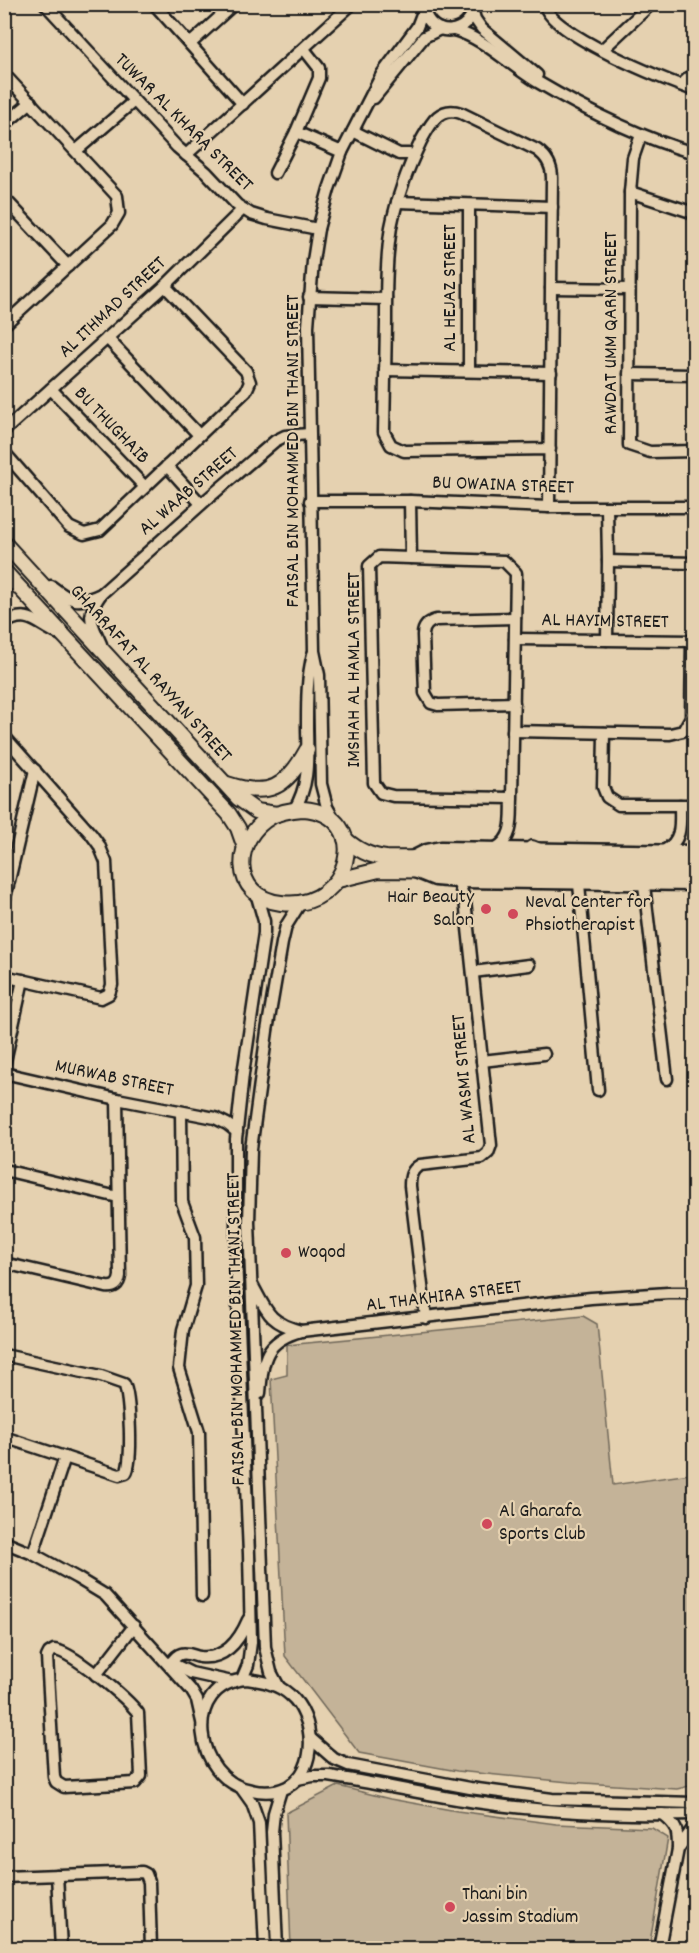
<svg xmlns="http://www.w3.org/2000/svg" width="699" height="1953" font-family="Dekko,sans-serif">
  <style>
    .pitch { fill: #c4b398; stroke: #70685a; stroke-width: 1.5 }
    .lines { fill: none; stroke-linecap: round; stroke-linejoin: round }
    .minor-casing { stroke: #1c1c1c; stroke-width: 15 }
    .major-casing { stroke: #1c1c1c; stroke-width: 18 }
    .minor { stroke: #e5d1b0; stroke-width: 10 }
    .major { stroke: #e5d1b0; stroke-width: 14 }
    .poi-dot { fill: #d1495b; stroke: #e5d1b0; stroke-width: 2 }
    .labels { text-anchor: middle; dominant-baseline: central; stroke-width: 4.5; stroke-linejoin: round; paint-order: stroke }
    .street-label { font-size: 20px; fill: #1c1c1c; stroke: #e5d1b0 }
    .poi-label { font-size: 20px; fill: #1c1c1c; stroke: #e5d1b0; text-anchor: start }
  </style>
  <rect width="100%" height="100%" fill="#e5d1b0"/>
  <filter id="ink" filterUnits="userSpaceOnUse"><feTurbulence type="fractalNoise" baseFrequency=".0167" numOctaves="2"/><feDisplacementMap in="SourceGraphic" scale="12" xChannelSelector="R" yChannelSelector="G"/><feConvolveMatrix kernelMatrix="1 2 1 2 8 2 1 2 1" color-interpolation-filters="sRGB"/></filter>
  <g filter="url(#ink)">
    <g class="pitch">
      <path d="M583,1316L597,1324L613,1485L690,1474L694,1477V1785L677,1789L569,1782L457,1771L359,1753L285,1656L271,1379L287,1375V1345Z"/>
      <path d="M338,1786L390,1799L457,1811L556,1824L652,1828L668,1838L649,1948H291L286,1813Z"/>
    </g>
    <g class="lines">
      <g class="minor-casing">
        <g id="minor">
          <path d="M45,4L177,147L206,172L237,205L251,214L267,219L318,229"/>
          <path d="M154,4L243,104"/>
          <path d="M545,4C545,32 669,82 694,90"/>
          <path d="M424,8C429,40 472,37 474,4"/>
          <path d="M473,12L475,19L482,29L537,75"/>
          <path d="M454,30C485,39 508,64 536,81C585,110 639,137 694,153"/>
          <path d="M190,44L234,4"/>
          <path d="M602,50L651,4"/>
          <path d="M4,74L117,196L119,213L112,225L4,325"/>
          <path d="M681,85L694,73"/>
          <path d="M374,98L424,37L440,29"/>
          <path d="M4,125L31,102"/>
          <path d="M353,131L399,154H409L414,156"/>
          <path d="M296,132L342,152"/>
          <path d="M641,135L633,158L630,192L629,445L650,452L694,451"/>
          <path d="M76,151L134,101"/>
          <path d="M186,155L352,4"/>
          <path d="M275,173L296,132L319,78V68L304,49"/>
          <path d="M630,192L694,213"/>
          <path d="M4,198L68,266"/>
          <path d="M397,202L552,207"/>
          <path d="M551,288L629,289"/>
          <path d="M309,297L386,299"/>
          <path d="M107,338L199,435"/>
          <path d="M385,370L551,373"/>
          <path d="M469,371V205"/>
          <path d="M629,374L694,375"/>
          <path d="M51,389L145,487"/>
          <path d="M4,431L165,286L243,209"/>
          <path d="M4,452L69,527L84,534L100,530L246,391L250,382L246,371L165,286"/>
          <path d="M167,466L201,504"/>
          <path d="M310,501H410L549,507H694"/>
          <path d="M410,501L411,558"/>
          <path d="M549,507L552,178C552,166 547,157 537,150L461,113C439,105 430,125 421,141C408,168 397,197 391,227C386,259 386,291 386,323C385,359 385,396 384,432L391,445L404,451L550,449"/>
          <path d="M607,507L608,561L607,640"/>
          <path d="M608,561L694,563"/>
          <path d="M51,586C70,601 78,605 101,594"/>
          <path d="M4,624C29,607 39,627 61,635"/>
          <path d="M515,639L694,641"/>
          <path d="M101,644C91,621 85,617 101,594L205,501L275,441L285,436L309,434"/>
          <path d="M514,703L438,705L431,703L425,693L423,635C423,627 428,622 436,620L515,618"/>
          <path d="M513,731L670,734L683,731L691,717L692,641"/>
          <path d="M604,733L603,787L607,797L619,805H691"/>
          <path d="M4,736L91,834L99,845L106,862L112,985L109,994L101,998L4,976"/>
          <path d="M294,810C311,783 307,754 307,724C307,700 307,677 313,654"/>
          <path d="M335,821L327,807L321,784L319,675L314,651L308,326L313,261L318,229L329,189L342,152L382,74L417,27L424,9"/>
          <path d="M496,848C515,837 511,817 512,798L516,573L504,561L379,557L369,566L374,783L381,793L393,796L512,798"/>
          <path d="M665,850C683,840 680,823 680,805"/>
          <path d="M412,857L426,850L441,847L694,851"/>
          <path d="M415,872L435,880L458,882L694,885"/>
          <path d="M579,884L598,1090"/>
          <path d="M644,885L667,1079"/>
          <path d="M4,902L35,770"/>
          <path d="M473,972L529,965"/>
          <path d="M482,1061L544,1054"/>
          <path d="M4,1066L23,980"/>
          <path d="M4,1073L117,1099L215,1118L227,1124L237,1132"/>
          <path d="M181,1112L182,1202L195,1237L196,1286L183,1330L179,1368L199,1432L202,1596"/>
          <path d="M4,1170L118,1197"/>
          <path d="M4,1263L106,1287C114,1288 119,1285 120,1276L117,1099"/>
          <path d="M252,1284C267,1312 269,1323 301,1331"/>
          <path d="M426,1318L410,1186C410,1177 411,1170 420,1165L482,1158L488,1153L491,1145L465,900L458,882"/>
          <path d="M4,1355L101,1376L124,1384C130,1395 133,1463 126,1473L119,1475L4,1437"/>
          <path d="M260,1393C263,1358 265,1341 301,1331L591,1298L668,1293H694"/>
          <path d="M4,1542L33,1554L77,1578L105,1595L191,1690L197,1700L202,1722"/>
          <path d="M33,1554L65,1457"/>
          <path d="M54,1650C69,1649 128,1699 138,1713L141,1776L135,1783L64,1787L56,1782L54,1777L47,1657L49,1653Z"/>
          <path d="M171,1663C173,1660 177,1655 181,1654C187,1652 194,1656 200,1657C225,1660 239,1641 248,1620"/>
          <path d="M173,1664L191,1673L232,1682"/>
          <path d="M96,1675L134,1626"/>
          <path d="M242,1679L248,1665L251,1642L249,1554L236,1257V1139L243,1074L264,933V921L256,893"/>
          <path d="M247,1679C262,1681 278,1684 290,1695C315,1716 319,1770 287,1787C275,1793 264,1793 251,1790C194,1780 180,1684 247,1679Z"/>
          <path d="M279,1687L271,1672L265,1647L249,1222L251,1149L267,1031L282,943L286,926L301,902"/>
          <path d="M310,1738L334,1759L348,1765L470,1788L552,1799L694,1803"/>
          <path d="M297,1779L313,1776H329C381,1784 432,1796 483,1803C553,1813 624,1815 694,1814"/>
          <path d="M242,1789L252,1803L259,1823L265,1948"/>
          <path d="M678,1849L694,1827"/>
          <path d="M57,1875L61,1948"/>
          <path d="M4,1877L142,1872L146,1874L149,1882L151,1948"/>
          <path d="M277,1948L272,1832L274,1813L281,1790"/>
          <path d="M659,1948L678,1849C678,1830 677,1826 662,1814"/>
        </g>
      </g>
      <g class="major-casing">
        <g id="major">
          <path d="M4,543L238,798L256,811L277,814"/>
          <path d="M4,571L229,814L238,828L244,845"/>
          <path d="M227,784C269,798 286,788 307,750"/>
          <path d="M303,809C375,814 351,912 281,903C230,897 232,838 272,816C282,811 293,810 303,809Z"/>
          <path d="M345,839C358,850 369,856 386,858L694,861"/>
          <path d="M532,848L552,856"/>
          <path d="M338,880L379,870L694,874"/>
        </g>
      </g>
      <use href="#minor" class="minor"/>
      <use href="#major" class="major"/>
    </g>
  </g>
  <g class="poi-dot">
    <circle cx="486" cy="909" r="6"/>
    <circle cx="513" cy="914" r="6"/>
    <circle cx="286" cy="1253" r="6"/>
    <circle cx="487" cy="1524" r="6"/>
    <circle cx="450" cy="1907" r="6"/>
  </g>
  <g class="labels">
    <g class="street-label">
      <text transform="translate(183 123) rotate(45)">TUWAR AL KHARA STREET</text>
      <text transform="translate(451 288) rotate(-90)">AL HEJAZ STREET</text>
      <text transform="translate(113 308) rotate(-43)">AL ITHMAD STREET</text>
      <text transform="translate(612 333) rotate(-90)">RAWDAT UMM QARN STREET</text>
      <text transform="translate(111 426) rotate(46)">BU THUGHAIB</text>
      <text transform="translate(294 451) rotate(-90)">FAISAL BIN MOHAMMED BIN THANI STREET</text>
      <text transform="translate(503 486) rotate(2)">BU OWAINA STREET</text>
      <text transform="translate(189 492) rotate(-41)">AL WAAB STREET</text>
      <text transform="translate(605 622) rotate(1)">AL HAYIM STREET</text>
      <text transform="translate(355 670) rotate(-90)">IMSHAH AL HAMLA STREET</text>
      <text transform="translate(150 674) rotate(48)">GHARRAFAT AL RAYYAN STREET</text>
      <text transform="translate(114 1079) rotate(12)">MURWAB STREET</text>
      <text transform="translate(465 1079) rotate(-95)">AL WASMI STREET</text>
      <text transform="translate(444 1297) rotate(-7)">AL THAKHIRA STREET</text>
      <text transform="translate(237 1329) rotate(-91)">FAISAL BIN MOHAMMED BIN THANI STREET</text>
    </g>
    <g class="poi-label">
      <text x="474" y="898" text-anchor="end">Hair Beauty<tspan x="474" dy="23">Salon</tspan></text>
      <text x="525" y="903">Neval Center for<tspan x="525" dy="23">Phsiotherapist</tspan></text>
      <text x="298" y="1253">Woqod</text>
      <text x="499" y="1512">Al Gharafa<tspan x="499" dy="23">Sports Club</tspan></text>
      <text x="462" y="1895">Thani bin<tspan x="462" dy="23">Jassim Stadium</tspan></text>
    </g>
  </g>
  <rect width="699" height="1953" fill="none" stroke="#e5d1b0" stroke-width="24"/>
  <rect x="12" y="12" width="675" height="1929" fill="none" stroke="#1c1c1c" stroke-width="2" filter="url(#ink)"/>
</svg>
